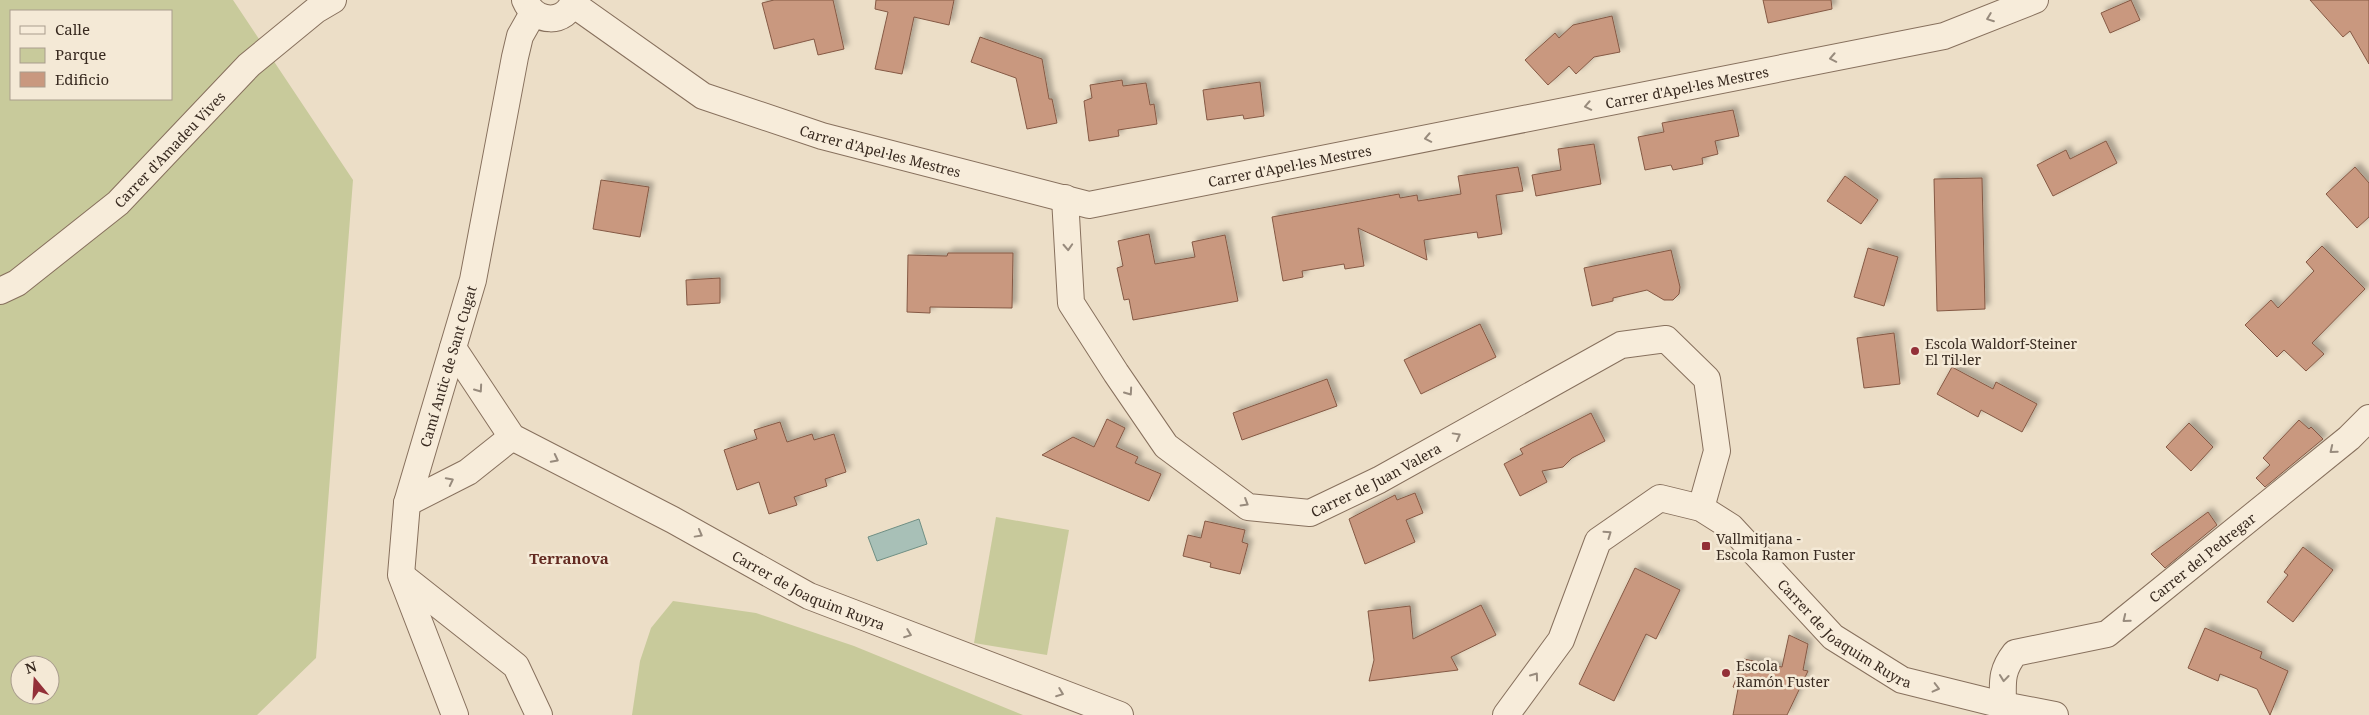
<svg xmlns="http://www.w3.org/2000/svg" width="2369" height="715" font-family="'Noto Serif',serif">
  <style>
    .green { fill: #c8ca9b; fill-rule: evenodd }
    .water { fill: #a8c0b7; stroke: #6f8f84 }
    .building { fill: #c9987f; stroke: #855944; filter: url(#shadow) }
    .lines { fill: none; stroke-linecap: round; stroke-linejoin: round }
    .street-casing { stroke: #87705d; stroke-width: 28 }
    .street { stroke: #f7ecda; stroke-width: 26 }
    .oneway { stroke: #988b7d }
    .poi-dot { fill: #933038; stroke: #f4e9d6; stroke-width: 2 }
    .labels { text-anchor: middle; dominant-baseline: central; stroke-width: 5; stroke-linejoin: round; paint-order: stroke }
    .street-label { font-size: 14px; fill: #382a20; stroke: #f4e9d6 }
    .poi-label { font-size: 14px; fill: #382a20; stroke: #f4e9d6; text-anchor: start }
    .neighbourhood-label { font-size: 15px; font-weight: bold; fill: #632a21; stroke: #f4e9d6 }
  </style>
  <defs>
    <filter id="shadow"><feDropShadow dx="4.5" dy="-4.5" stdDeviation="2.5" flood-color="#0004"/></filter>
  </defs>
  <rect width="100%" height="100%" fill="#ecdec7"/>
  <g class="green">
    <path d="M0,0H233L353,180L316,658L257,715H0ZM11,11H171V99H11ZM20,665H50V695H20Z"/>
    <path d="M996,517L1069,530L1047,655L974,643Z"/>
    <path d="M673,601L756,613L854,646L1023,715H632L640,661L651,628Z"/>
  </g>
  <path class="water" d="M919,519L927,544L877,561L868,537Z"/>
  <g class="building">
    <path d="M774,0H833L844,49L818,55L814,39L774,49L762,3Z"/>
    <path d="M876,0H954L949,25L914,17L902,74L875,69L888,12L875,9Z"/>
    <path d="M1763,0H1831L1832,9L1768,23Z"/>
    <path d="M2131,0L2140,20L2110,33L2101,13Z"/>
    <path d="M2310,0H2369V64L2350,31L2343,37Z"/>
    <path d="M1612,16L1620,52L1594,57L1576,74L1569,66L1548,85L1525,60L1555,33L1559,38L1573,25Z"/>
    <path d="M980,37L1042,59L1049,99H1052L1057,123L1027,129L1016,78L971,62Z"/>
    <path d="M1122,80L1123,86L1146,83L1150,105L1154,104L1157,124L1118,130L1119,136L1089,141L1084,101L1092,98L1090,85Z"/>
    <path d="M1260,82L1264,116L1244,119L1243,115L1207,120L1203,90Z"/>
    <path d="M1733,110L1739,136L1715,141L1718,154L1702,158L1703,164L1673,170L1671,165L1645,170L1638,137L1664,132L1662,123Z"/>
    <path d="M2106,141L2117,163L2053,196L2037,165L2066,150L2070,159Z"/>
    <path d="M1594,144L1601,184L1536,196L1532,175L1561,170L1558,149Z"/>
    <path d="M1518,167L1523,191L1496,195L1502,234L1478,238L1477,232L1424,240L1427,260L1358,228L1364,266L1345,269L1344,264L1302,271L1303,277L1283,281L1272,217L1399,194L1400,198L1417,195L1418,201L1461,194L1458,176Z"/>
    <path d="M2355,167L2369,183V217L2357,228L2326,194Z"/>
    <path d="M1845,176L1878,200L1861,224L1827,201Z"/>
    <path d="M1982,178L1985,309L1937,311L1934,179Z"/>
    <path d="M601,180L649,187L640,237L593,229Z"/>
    <path d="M1149,234L1155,264L1195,257L1192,242L1225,235L1238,301L1133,320L1129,299L1124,300L1117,268L1123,266L1118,241Z"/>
    <path d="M2322,246L2365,289L2312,343L2324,354L2306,371L2284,350L2277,357L2245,325L2271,300L2278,308L2314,271L2306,262Z"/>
    <path d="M1868,248L1898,257L1884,306L1854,297Z"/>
    <path d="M1671,250L1680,287L1679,294L1673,300H1664L1647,290L1613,298V301L1592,306L1584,268Z"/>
    <path d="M948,253H1013L1012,308L930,307V313L907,312L908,255L947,256Z"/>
    <path d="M720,278V303L687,305L686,280Z"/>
    <path d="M1480,324L1496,357L1421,394L1404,360Z"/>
    <path d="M1894,333L1900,384L1864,388L1857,338Z"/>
    <path d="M1952,367L1993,389L1996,382L2037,404L2022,432L1981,410L1978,417L1937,394Z"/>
    <path d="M1327,379L1337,406L1242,440L1233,413Z"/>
    <path d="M1591,413L1605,441L1572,458L1563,467L1542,471L1547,482L1520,496L1504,464L1523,454L1520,449Z"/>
    <path d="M1107,419L1125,428L1116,447L1138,457L1135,463L1161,474L1149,501L1042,455L1073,437L1094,447Z"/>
    <path d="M2299,420L2309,429L2311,427L2323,439L2265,487L2256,478L2270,465L2263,458Z"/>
    <path d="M780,422L787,442L812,434L814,440L834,434L846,472L825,479L827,486L794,497L797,505L769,514L759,482L737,490L724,450L757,439L754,430Z"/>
    <path d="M2189,423L2213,447L2191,471L2166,447Z"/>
    <path d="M1415,493L1423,513L1406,520L1415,542L1365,564L1349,519L1395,495L1397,500Z"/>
    <path d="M2208,512L2217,525L2165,568L2151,554Z"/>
    <path d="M1205,521L1245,530L1242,542L1248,544L1240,574L1210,567L1211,563L1183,556L1188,535L1201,538Z"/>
    <path d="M2303,547L2333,570L2293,622L2267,602L2288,575L2284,572Z"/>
    <path d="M1635,568L1680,590L1656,639L1646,634L1614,701L1579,684Z"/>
    <path d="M1481,605L1496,635L1451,657L1458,670L1369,681L1374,660L1368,611L1410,606L1413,639Z"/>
    <path d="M2205,628L2262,652L2260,658L2288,671L2270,715L2257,689L2220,674L2218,681L2188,668Z"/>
    <path d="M1789,635L1808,644L1803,670L1808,671L1787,715H1733L1738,689L1733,687L1744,659L1782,667Z"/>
  </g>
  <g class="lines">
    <g class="street-casing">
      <g id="street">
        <path d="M525,0C535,24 566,25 574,0"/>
        <path id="s1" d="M573,4L703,96L822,136L1089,205L1944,36L2035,0"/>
        <path id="s2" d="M1065,198L1071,303L1116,373L1166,446L1248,507L1310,513L1379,480L1621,345L1666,339L1707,379L1717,451L1701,508"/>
        <path id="s3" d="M0,291L17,283L118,203L249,65L316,10L333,0"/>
        <path id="s4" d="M453,348L512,437L673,520L809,596L1120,715"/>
        <path d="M407,503L468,472L512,437"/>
        <path d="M402,576L516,666L539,715"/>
        <path id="s5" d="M2003,705C2003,683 2000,672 2015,653L2107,634L2349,438L2369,418"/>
        <path id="s6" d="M455,715L401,575L407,503L473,280L515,57L520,36L533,13"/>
        <path id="s7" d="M1506,715L1561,640L1598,541L1660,498L1701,508L1731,527L1833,637L1902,680L2003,705L2055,715"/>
      </g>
    </g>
    <use href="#street" class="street"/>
  </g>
  <defs><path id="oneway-chevron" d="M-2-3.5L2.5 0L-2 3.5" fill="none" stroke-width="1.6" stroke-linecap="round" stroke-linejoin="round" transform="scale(1.25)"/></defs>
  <g class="oneway">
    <use href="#oneway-chevron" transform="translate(1990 18) rotate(159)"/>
    <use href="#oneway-chevron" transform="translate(1833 58) rotate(169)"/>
    <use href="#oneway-chevron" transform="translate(1588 106) rotate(169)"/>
    <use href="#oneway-chevron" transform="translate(1428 138) rotate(169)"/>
    <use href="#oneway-chevron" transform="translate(1068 247) rotate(87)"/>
    <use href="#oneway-chevron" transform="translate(479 389) rotate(55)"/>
    <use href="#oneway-chevron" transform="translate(1129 392) rotate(55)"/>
    <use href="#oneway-chevron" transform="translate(1457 436) rotate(-29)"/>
    <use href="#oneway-chevron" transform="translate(2333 450) rotate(141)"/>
    <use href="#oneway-chevron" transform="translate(555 459) rotate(27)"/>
    <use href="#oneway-chevron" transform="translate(450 481) rotate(-27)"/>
    <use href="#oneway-chevron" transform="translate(1245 503) rotate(31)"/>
    <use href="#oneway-chevron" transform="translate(699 534) rotate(29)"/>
    <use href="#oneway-chevron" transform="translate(1608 534) rotate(-35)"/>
    <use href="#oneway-chevron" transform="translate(2126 619) rotate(141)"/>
    <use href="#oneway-chevron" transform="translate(908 634) rotate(21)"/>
    <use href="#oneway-chevron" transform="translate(1535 676) rotate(-54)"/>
    <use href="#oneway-chevron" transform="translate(2004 678) rotate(96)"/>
    <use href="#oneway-chevron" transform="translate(1936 688) rotate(14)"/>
    <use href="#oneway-chevron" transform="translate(1060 693) rotate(21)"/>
  </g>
  <g class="poi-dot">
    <circle cx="1915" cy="351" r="5"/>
    <rect x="1701" y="541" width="10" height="10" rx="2.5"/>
    <circle cx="1726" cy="673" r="5"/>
  </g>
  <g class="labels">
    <g class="street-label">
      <text stroke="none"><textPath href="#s1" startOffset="1170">Carrer d'Apel·les Mestres</textPath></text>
      <text stroke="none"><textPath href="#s3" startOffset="222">Carrer d'Amadeu Vives</textPath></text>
      <text stroke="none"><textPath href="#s1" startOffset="345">Carrer d'Apel·les Mestres</textPath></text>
      <text stroke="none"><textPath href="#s1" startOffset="765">Carrer d'Apel·les Mestres</textPath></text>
      <text stroke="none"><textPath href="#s6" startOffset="365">Camí Antic de Sant Cugat</textPath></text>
      <text stroke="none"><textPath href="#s2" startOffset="515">Carrer de Juan Valera</textPath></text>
      <text stroke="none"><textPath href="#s5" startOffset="271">Carrer del Pedregar</textPath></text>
      <text stroke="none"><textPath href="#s4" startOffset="441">Carrer de Joaquim Ruyra</textPath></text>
      <text stroke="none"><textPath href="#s7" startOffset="509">Carrer de Joaquim Ruyra</textPath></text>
    </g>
    <g class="poi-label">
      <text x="1925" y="343">Escola Waldorf-Steiner<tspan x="1925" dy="16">El Til·ler</tspan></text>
      <text x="1716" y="538">Vallmitjana -<tspan x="1716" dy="16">Escola Ramon Fuster</tspan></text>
      <text x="1736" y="665">Escola<tspan x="1736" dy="16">Ramón Fuster</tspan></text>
    </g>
    <g class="neighbourhood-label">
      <text x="569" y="558">Terranova</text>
    </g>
  </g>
  <rect x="10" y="10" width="162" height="90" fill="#f4e9d6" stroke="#a99d8d"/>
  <rect x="20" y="26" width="25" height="8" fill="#f7ecda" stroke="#a99d8d"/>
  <text x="55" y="35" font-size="15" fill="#382a20">Calle</text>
  <rect x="20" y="48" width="25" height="15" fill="#c8ca9b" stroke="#a99d8d"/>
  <text x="55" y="60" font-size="15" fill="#382a20">Parque</text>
  <rect x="20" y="72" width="25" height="15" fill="#c9987f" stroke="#a99d8d"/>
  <text x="55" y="85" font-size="15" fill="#382a20">Edificio</text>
  <g transform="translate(35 680) rotate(342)"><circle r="24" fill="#f4e9d6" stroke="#a99d8d"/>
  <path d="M0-4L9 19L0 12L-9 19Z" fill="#933038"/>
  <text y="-8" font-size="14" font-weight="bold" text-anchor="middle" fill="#382a20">N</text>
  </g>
</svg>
